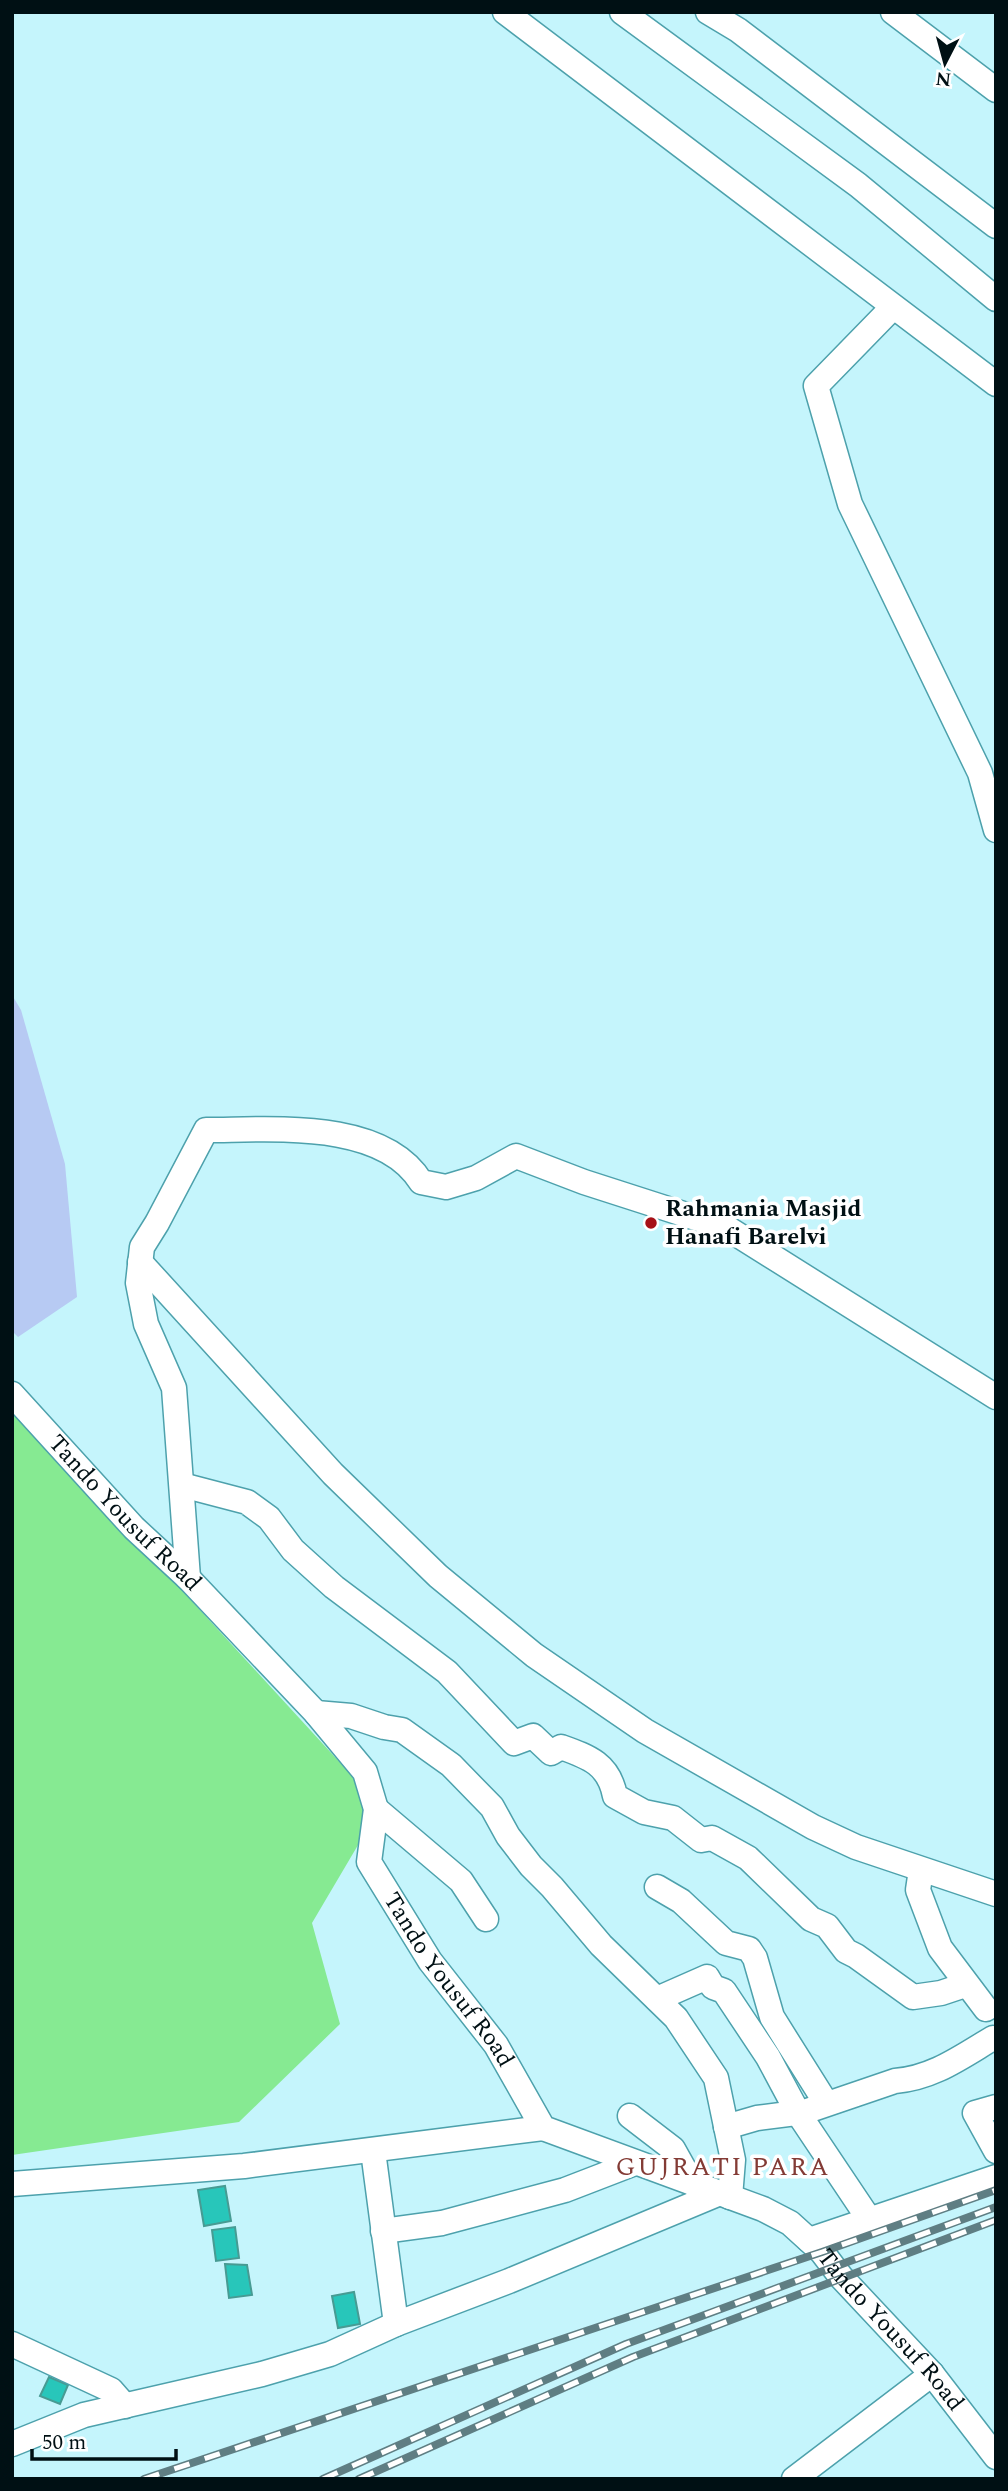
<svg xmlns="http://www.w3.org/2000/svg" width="1008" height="2491" font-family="Spectral,serif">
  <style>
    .green { fill: #86ea92 }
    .water { fill: #b7caf3 }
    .building { fill: #28c6ba; stroke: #479b93; stroke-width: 2 }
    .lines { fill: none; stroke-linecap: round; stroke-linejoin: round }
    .minor-casing { stroke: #4da1ac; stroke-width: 27 }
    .minor { stroke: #fff; stroke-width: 24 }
    .rail-casing { stroke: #5f7e83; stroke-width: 8 }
    .rail { stroke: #fff; stroke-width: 5; stroke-dasharray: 16; stroke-linecap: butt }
    .poi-dot { fill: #a61017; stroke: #fff; stroke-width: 2.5 }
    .labels { text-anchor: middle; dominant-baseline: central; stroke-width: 7; stroke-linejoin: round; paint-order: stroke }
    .poi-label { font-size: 24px; font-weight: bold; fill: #001014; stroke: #fff; text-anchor: start }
    .street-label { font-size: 24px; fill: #001014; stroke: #fff }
    .neighbourhood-label { font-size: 26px; letter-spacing: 2px; fill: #833b35; stroke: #fff }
  </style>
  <rect width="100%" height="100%" fill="#c5f5fc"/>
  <path class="green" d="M12,1405L367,1792L361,1840L312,1923L340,2024L239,2122L12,2155Z"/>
  <path class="water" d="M12,995L21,1010L65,1164L77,1297L18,1337L12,1331Z"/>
  <g class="building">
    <path d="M225,2186L231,2221L204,2226L198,2190Z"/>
    <path d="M235,2227L239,2258L216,2261L212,2230Z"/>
    <path d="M225,2264L247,2265L252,2295L229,2298Z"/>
    <path d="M354,2292L360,2324L338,2328L332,2296Z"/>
    <path d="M49,2377L68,2385L60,2404L40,2396Z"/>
  </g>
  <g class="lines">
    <g class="minor-casing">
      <g id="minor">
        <path d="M505,12L996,384"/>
        <path d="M622,12L858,185L996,299"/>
        <path d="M708,12L738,30L996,226"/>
        <path d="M893,12L996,90"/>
        <path d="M893,307L816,386L850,504L980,773L996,830"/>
        <path d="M140,1262L333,1474L438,1576L534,1655L645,1731L813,1827L856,1847L996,1894"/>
        <path id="s1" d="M12,1394L134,1528L188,1578L316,1713L365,1772L376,1809L369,1862L430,1961L496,2045L543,2128L763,2209L790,2223L822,2252L841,2277L932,2374L996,2457"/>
        <path d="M182,1485L247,1502L269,1518L293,1550L334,1587L447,1672L514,1743L533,1736L551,1753L561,1747C589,1757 609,1764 615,1796L644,1812L673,1818L701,1840L712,1838L748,1858L811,1919L827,1926L846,1951L856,1956L913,1997L941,1993L965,1985"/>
        <path d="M188,1578L174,1388L146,1324L138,1283L142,1247L157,1223L206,1130C271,1130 382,1119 421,1182L446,1187L476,1178L516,1156L584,1182L727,1228L996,1397"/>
        <path d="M316,1713L351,1716L384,1727L402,1730L451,1765L492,1807L508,1836L531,1866L552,1887L601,1945L676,2018L716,2078L733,2160L730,2197"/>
        <path d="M376,1809L461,1881L486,1919"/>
        <path d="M921,1870L918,1890L940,1948L986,2009"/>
        <path d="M657,1887L681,1901L726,1943L749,1949L755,1958L772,2017L826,2103"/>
        <path d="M657,1999L707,1977L713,1987L724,1991L768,2057L798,2113L869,2219"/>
        <path d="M996,2107L975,2113L996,2151"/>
        <path d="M630,2116L673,2149L692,2183"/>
        <path d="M726,2127L757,2118L804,2112L895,2081C933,2078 961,2057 993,2038"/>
        <path d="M373,2151L396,2324"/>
        <path d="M12,2184L244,2166L543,2128"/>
        <path d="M383,2231L442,2223L565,2190L635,2163"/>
        <path d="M809,2240L996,2177"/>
        <path d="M12,2344L111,2390L125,2406"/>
        <path d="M12,2444L84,2415L262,2374L330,2354L396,2324L509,2281L720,2193"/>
        <path d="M794,2479L932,2374"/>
      </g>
    </g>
    <use href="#minor" class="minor"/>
    <g class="rail-casing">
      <g id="rail">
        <path d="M144,2479L822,2252L996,2190"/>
        <path d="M323,2479L626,2344L996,2207"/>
        <path d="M359,2479L633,2357L996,2220"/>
      </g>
    </g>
    <use href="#rail" class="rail"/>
  </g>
  <circle class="poi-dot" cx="651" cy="1223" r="7"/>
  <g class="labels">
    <g class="poi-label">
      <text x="665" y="1209">Rahmania Masjid<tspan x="665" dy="28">Hanafi Barelvi</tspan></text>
    </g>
    <g class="street-label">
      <text stroke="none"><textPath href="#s1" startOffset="164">Tando Yousuf Road</textPath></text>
      <text stroke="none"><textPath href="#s1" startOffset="752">Tando Yousuf Road</textPath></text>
      <text stroke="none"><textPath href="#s1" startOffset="1340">Tando Yousuf Road</textPath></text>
    </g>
    <g class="neighbourhood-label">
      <text x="723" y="2167">GUJRATI PARA</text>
    </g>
  </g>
  <rect width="1008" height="2491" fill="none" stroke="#001014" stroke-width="28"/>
  <g transform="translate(945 63) rotate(186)" stroke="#ffffff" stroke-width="5" paint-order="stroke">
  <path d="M0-5L12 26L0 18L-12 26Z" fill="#001014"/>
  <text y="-10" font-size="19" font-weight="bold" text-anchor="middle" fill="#001014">N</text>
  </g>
  <path d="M32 2449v10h144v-10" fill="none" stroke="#001014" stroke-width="3.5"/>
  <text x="42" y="2449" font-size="21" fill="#001014" stroke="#ffffff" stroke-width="5" paint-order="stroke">50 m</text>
</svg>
